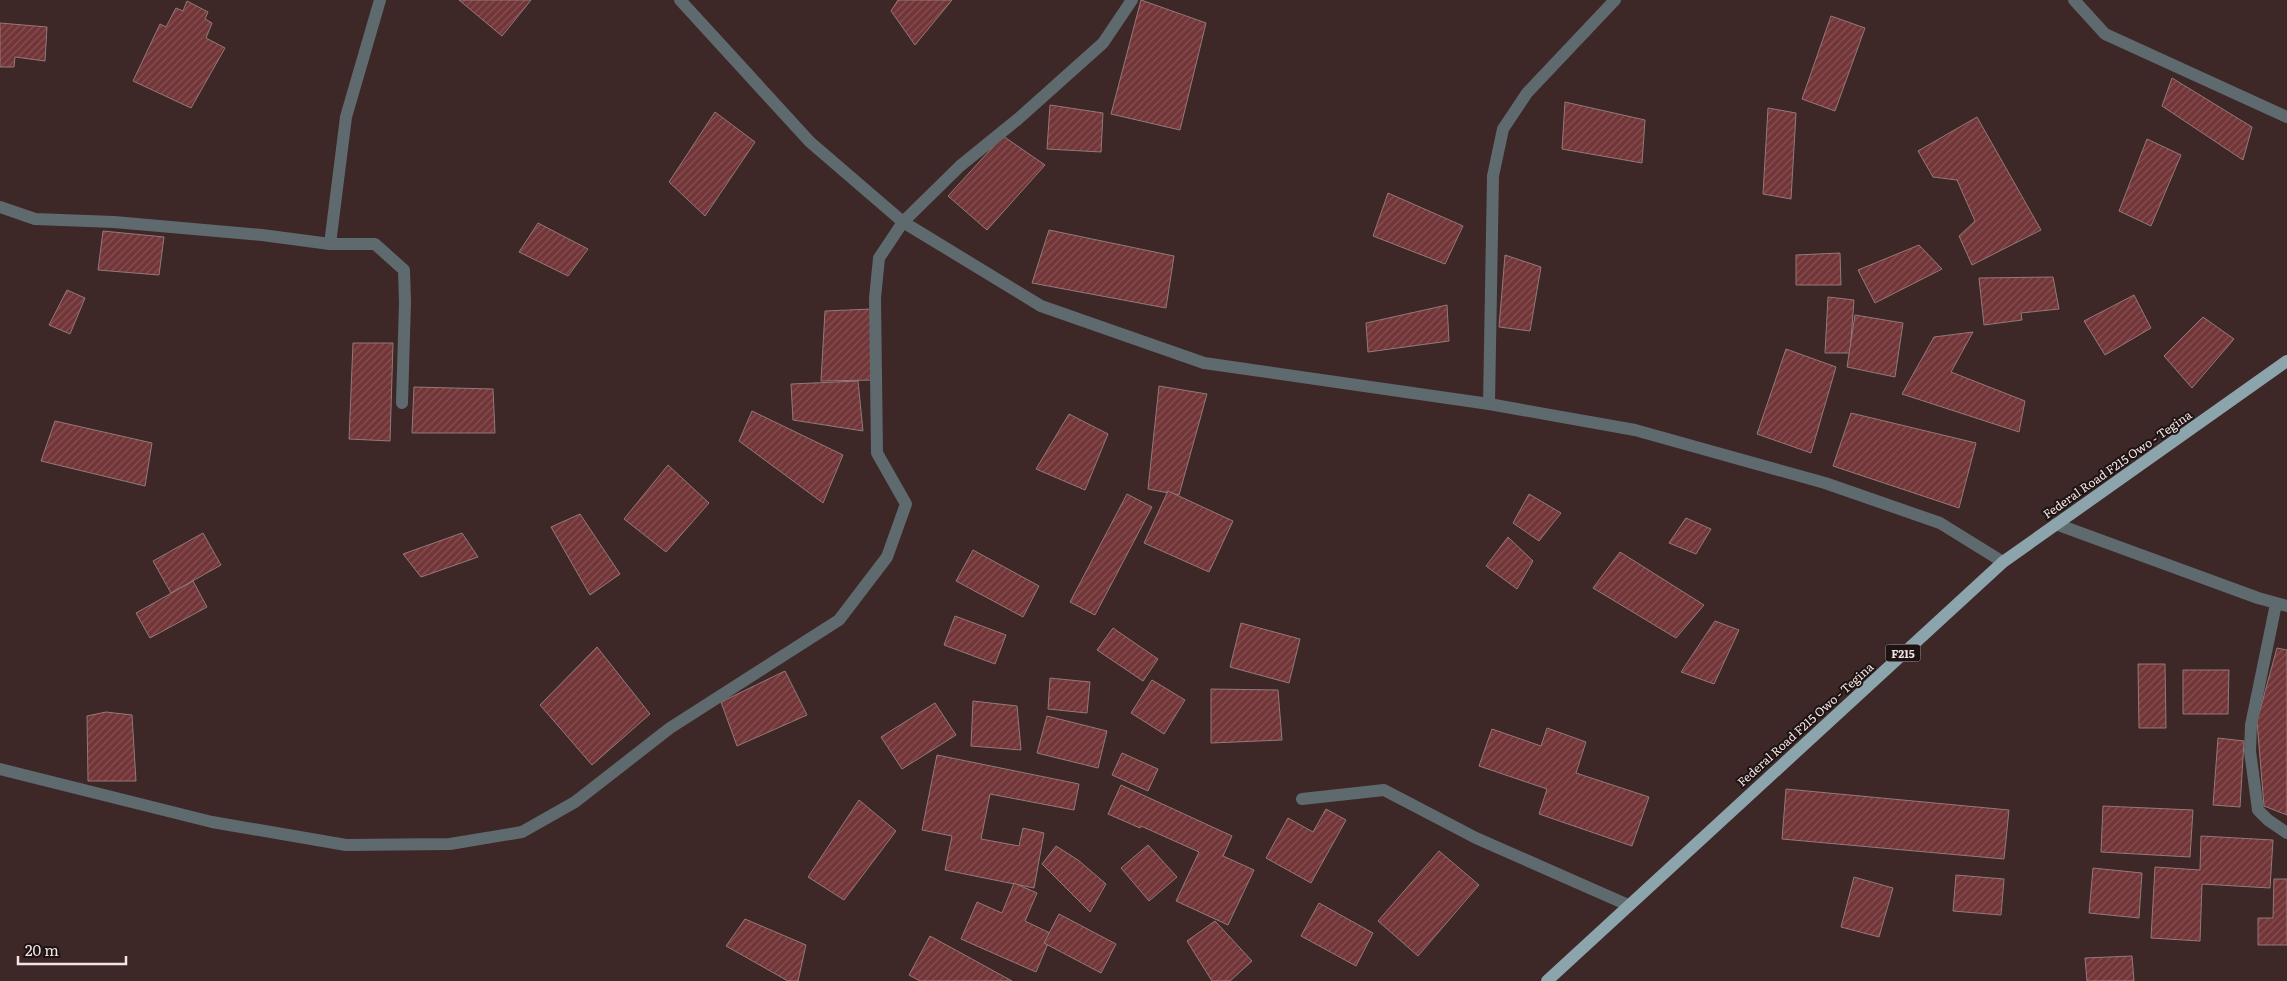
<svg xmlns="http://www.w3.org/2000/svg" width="2287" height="981" font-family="Literata,serif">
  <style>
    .building { fill: url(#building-hatch); stroke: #947979 }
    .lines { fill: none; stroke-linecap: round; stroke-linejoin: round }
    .minor { stroke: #5e6a6d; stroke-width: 12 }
    .major { stroke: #8ca4ab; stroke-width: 12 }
    .labels { text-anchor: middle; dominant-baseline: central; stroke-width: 4; stroke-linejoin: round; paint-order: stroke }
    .shield { fill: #1d1313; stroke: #b4a6a5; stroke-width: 1 }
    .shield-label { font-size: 11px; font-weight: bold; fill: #f4e5e4 }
    .street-label { font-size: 12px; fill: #f4e5e4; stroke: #1d1313 }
  </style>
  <defs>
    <pattern id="building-hatch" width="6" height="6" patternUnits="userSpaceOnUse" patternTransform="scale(1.25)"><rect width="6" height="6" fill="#723538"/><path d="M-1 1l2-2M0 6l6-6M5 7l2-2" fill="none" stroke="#875255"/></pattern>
  </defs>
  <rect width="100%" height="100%" fill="#3d2727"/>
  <g class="building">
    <path d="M459,0H531L502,36Z"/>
    <path d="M898,0H952L915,45L891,11Z"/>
    <path d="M1141,0L1206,23L1180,130L1111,114Z"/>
    <path d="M187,1L208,12L205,19L212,23L206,38L225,48L191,108L133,81L160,24L166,27L176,8L183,11Z"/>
    <path d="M1831,16L1865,28L1835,111L1802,99Z"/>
    <path d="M0,23L47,27L45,61L15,57L14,67H0Z"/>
    <path d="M2172,78L2252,127L2243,160L2162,106Z"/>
    <path d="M1565,102L1645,120L1642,163L1562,149Z"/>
    <path d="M1050,105L1103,113L1101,152L1047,149Z"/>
    <path d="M1768,108L1796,113L1791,199L1763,194Z"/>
    <path d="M715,112L755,142L705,216L669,182Z"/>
    <path d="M1977,117L2041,230L1972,265L1959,236L1975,221L1957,180L1933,177L1918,151Z"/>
    <path d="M1003,136L1045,165L987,230L948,196Z"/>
    <path d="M2147,139L2181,155L2151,226L2119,211Z"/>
    <path d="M1388,193L1463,226L1445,264L1373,236Z"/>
    <path d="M538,223L588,249L568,276L519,252Z"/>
    <path d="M1049,230L1174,256L1166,308L1032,283Z"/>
    <path d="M103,231L164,237L159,275L98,270Z"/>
    <path d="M1919,245L1942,269L1875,303L1858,270Z"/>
    <path d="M1840,253L1841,285H1796V255Z"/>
    <path d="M1505,255L1541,267L1530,331L1499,327Z"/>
    <path d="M2053,277L2059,309L2021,313L2022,320L1984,325L1979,278Z"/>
    <path d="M67,290L85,298L70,334L49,325Z"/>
    <path d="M2134,295L2151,328L2105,355L2084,321Z"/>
    <path d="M1828,297L1854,300L1850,353H1825Z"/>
    <path d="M1447,305L1449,341L1368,352L1366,323Z"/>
    <path d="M872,309L874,380L821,381L825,311Z"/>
    <path d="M1855,315L1903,323L1895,377L1847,367Z"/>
    <path d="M2203,317L2234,339L2192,388L2164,356Z"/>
    <path d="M1973,332L1951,372L2025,401L2019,432L1902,394L1934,337Z"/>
    <path d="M353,343H393L390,441L349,439Z"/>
    <path d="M1786,349L1836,367L1811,453L1757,434Z"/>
    <path d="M858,381L863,431L793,420L791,384Z"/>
    <path d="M1159,386L1207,394L1179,495L1148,489Z"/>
    <path d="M414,387L493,389L495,433H412Z"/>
    <path d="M752,411L843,455L823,503L739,441Z"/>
    <path d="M1851,413L1976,443L1959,508L1833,466Z"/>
    <path d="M1069,414L1108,434L1085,490L1036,469Z"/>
    <path d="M55,421L152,443L145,486L41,461Z"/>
    <path d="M668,465L709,503L666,552L624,519Z"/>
    <path d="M1168,491L1233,521L1209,572L1144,543Z"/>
    <path d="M1127,494L1152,507L1095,615L1070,602Z"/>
    <path d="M1529,494L1561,513L1539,541L1513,523Z"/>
    <path d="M580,514L620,574L590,595L551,527Z"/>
    <path d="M1686,518L1711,529L1696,554L1669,543Z"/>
    <path d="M203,533L221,565L171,593L153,561Z"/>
    <path d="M462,533L478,557L421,577L403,554Z"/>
    <path d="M1508,537L1533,561L1517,589L1486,566Z"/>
    <path d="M973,550L1039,586L1023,617L956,581Z"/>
    <path d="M1620,552L1704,605L1676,638L1593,588Z"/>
    <path d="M193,581L207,607L150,638L136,613Z"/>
    <path d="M955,616L1006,635L995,664L944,645Z"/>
    <path d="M1715,621L1739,630L1714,684L1681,672Z"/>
    <path d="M1241,623L1300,639L1289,683L1230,667Z"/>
    <path d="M1113,628L1158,659L1143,681L1097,650Z"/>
    <path d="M597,647L650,714L592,765L540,705Z"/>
    <path d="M2277,648L2287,650V815L2264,806L2257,721Z"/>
    <path d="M2138,664H2165L2166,728H2139Z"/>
    <path d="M2183,670H2229L2228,714H2183Z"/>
    <path d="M785,671L807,715L737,746L721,702Z"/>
    <path d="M1050,678L1090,682L1087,713L1048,709Z"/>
    <path d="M1152,680L1185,700L1164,734L1131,713Z"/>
    <path d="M1211,689L1278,690L1282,740L1211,743Z"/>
    <path d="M973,701L1017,706L1021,750L971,746Z"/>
    <path d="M935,703L956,735L902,769L881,737Z"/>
    <path d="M106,712L132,715L136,781H88L87,716Z"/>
    <path d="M1047,716L1107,731L1098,768L1037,753Z"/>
    <path d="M1547,728L1586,742L1576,773L1649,797L1632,846L1539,814L1547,789L1479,766L1492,729L1541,746Z"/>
    <path d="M2218,738L2244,741L2240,807L2213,805Z"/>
    <path d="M1122,753L1158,769L1148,791L1112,775Z"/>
    <path d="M937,755L1079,784L1074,810L990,794L981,839L1019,846L1023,828L1044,833L1034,888L945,870L952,836L922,830Z"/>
    <path d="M1121,785L1232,836L1223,856L1254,870L1228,925L1176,901L1199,852L1141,826L1140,828L1108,814Z"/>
    <path d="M1786,789L2009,810L2004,859L1782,839Z"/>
    <path d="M859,800L896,831L844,900L808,877Z"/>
    <path d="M2103,806L2193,810L2190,857L2101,852Z"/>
    <path d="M1326,809L1346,820L1311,883L1266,858L1288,818L1313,832Z"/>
    <path d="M2201,836L2273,840L2270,888L2202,884L2200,941L2151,938L2155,867L2200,870Z"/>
    <path d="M1148,845L1177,877L1149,901L1121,868Z"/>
    <path d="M1056,846L1078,860L1106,884L1090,912L1042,864Z"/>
    <path d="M1439,851L1479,885L1418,956L1378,921Z"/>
    <path d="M2093,868L2142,873L2139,918L2089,913Z"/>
    <path d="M1956,875L2004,879L2001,915L1953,911Z"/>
    <path d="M1854,877L1893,888L1879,937L1841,927Z"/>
    <path d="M2274,879H2287V945H2258V918H2273Z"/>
    <path d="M1014,883L1037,893L1025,921L1052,934L1036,972L961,939L977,902L1002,913Z"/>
    <path d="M1319,903L1373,933L1356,966L1301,936Z"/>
    <path d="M1059,914L1116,944L1101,973L1044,943Z"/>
    <path d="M745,919L806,945L798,981H788L726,946Z"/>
    <path d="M1215,921L1252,961L1230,981H1212L1187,941Z"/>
    <path d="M930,936L1012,981H920L909,975Z"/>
    <path d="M2132,956L2134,981H2087L2085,958Z"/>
  </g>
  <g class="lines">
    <g class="minor">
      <path d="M680,0L810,142L903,222L1041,306L1204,363L1489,404L1635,430L1825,483L1940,523L2003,562"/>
      <path d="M2074,0L2105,34L2287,117"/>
      <path d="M0,207L35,219L114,222L262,235L330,244H375L404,270L405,302L402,403"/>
      <path d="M330,244L346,117L380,0"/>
      <path d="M1489,404L1493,176L1503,129L1527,93L1615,0"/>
      <path d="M2056,524L2258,598L2287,606"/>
      <path d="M2276,604L2251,725L2250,751L2258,810L2268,820L2287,833"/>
      <path d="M0,769L212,822L346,845L450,844L522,832L575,802L670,728L839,620L887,557L906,504L877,453L875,298L879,258L903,222L960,166L1018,119L1103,43L1132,0"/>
      <path d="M1302,799L1384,790L1476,838L1628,905"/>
    </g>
    <path class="major" d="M1547,981L2003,562L2287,361"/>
  </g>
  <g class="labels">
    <rect class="shield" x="1885.5" y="644.5" width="35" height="17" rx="4"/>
    <g class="shield-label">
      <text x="1903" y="653">F215</text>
    </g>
    <g class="street-label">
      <text transform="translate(2117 464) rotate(-35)">Federal Road F215 Owo - Tegina</text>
      <text transform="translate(1805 724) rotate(-42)">Federal Road F215 Owo - Tegina</text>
    </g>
  </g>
  <path d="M18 956v8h108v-8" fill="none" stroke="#f4e5e4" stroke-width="2.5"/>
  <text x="25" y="956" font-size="15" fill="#f4e5e4" stroke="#1d1313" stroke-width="4" paint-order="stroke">20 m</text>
</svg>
